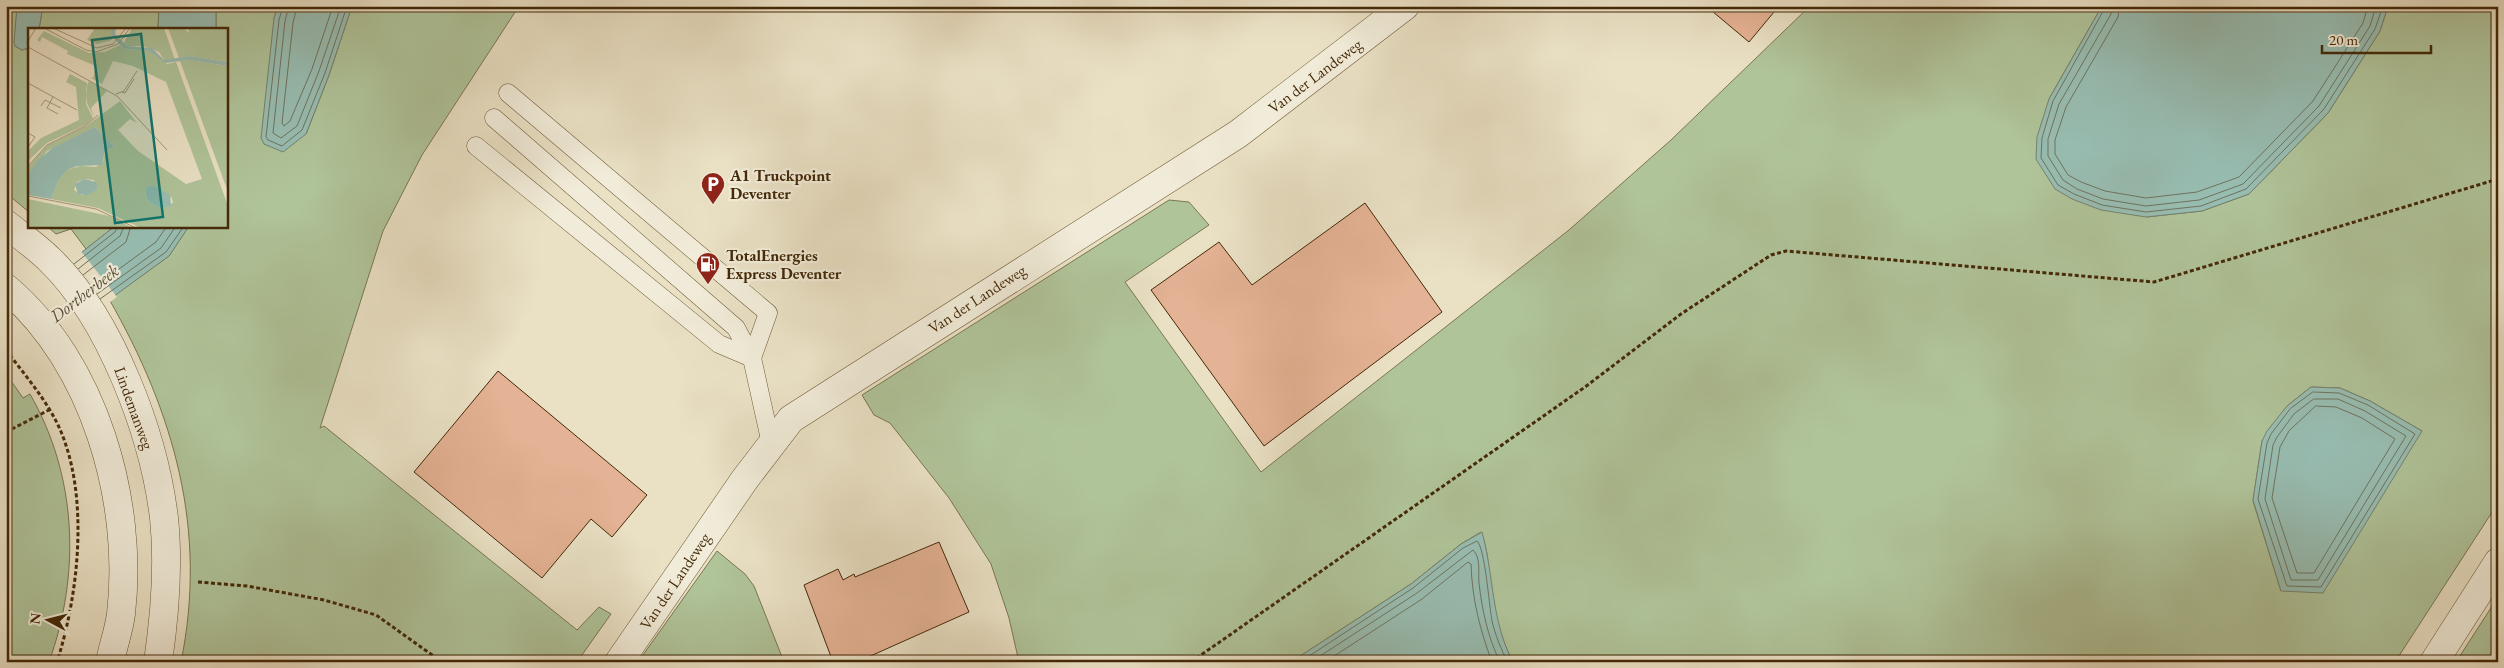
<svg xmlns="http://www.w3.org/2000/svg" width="2504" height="668" font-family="'EB Garamond',serif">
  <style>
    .green { fill: #b0c49a; stroke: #7a7651; fill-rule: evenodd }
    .water { fill: #98beb3; stroke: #76826f }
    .pier { fill: #eae1c5 }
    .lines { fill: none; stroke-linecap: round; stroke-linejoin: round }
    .shore { stroke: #6e745e; stroke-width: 1 }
    .building { fill: #e4b294; stroke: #442908 }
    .lane-casing { stroke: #6e5737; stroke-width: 19 }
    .street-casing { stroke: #6e5737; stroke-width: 29 }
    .path { stroke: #442908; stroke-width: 3; stroke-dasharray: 4 2.5; stroke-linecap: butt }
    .lane { stroke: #f1ecd9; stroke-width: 18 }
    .street { stroke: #f1ecd9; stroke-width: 28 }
    .labels { text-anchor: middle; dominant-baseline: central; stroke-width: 4.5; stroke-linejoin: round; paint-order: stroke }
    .street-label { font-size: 16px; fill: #442908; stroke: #f1ecd9 }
    .poi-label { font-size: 16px; font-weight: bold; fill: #442908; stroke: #f1ecd9; text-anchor: start }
    .water-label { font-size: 18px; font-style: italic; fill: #594e33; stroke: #f1ecd9 }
    .inset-road { fill: none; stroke: #a89779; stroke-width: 1 }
    .view { fill: #0f766e; fill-opacity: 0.15; stroke: #0f766e; stroke-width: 2.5 }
    .inset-edge { fill: none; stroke: #442908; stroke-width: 2.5 }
  </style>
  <rect width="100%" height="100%" fill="#eae1c5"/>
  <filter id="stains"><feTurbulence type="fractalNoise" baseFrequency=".004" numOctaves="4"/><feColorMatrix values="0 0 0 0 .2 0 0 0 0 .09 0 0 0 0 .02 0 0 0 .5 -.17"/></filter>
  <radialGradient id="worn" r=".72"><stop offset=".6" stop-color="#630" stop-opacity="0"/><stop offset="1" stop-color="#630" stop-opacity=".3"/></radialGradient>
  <g class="green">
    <path d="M6,6H17L15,46L22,50L29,48V212L6,193Z"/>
    <path d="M43,6H159L158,29H39Z"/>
    <path d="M216,6H278L274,18L306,134L329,75L352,6H519L422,155L383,231L320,428L324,426L577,630L599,607L611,614L577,662H181C208,530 174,413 109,299L169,256L189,226H226V29H216Z"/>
    <path d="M1810,6H2102L2049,99L2146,217L2202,211L2249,194L2328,113L2380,31L2388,6H2498V503L2395,662H1513C1500,638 1493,609 1490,582C1488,565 1488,549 1481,532L1461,544L1411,584L1291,662H1019L1009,618L991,564L949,498L890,423L874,415L862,395L1169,200L1189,202L1209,225L1125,282L1261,472L1569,230L1671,140ZM2311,387L2340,388L2370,401L2422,431L2281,591L2253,501L2262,441L2287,406Z"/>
    <path d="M47,226H115L86,249L71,229L56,234Z"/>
    <path d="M7,375L23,398L30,394C77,476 81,573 49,662H6Z"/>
    <path d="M717,551L745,574L754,586L784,662H638Z"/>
    <path d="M2498,597V662H2456Z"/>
  </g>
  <g class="water">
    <path d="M17,6H43L39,29H29V48L22,50L15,46L14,43Z"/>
    <path d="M159,6H216V29H158Z"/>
    <path d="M278,6H352L329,75L306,134L283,152L264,144L261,138L274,18Z"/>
    <path d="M2102,6H2388L2380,31L2328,113L2249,194L2202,211L2146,217L2101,210L2072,199L2055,189L2036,159L2037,137L2049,99Z"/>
    <path d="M115,226H189L169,256L6,375V312Z"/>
    <path d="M2311,387L2340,388L2370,401L2422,431L2323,593L2281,591L2253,500L2262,441L2267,431L2287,406Z"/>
    <path d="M1482,532C1494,575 1491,621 1513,662H1291L1411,584L1461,544Z"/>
  </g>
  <path class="pier" d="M80,250L117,297L8,377L6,374V309Z"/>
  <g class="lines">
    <g class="shore">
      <path d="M283,6L279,20L266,137L268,140L282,146L302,130L325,73L347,6"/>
      <path d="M289,6L285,21L273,133L281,138L297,126L319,71L341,6"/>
      <path d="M297,6L293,23L282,123L284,126L290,121L312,69L333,6"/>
      <path d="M2106,6L2053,101L2042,138L2041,158L2058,185L2074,194L2102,205L2146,212L2201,206L2246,189L2324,109L2375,29L2383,6"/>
      <path d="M2113,6L2111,14L2059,104L2048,139V156L2063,180L2077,189L2103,199L2146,206L2199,200L2243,184L2319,106L2370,26L2376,6"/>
      <path d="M2120,6L2118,17L2066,107L2055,140V154L2068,175L2081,182L2105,191L2146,198L2197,192L2239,177L2313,101L2363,23L2368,6"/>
      <path d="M74,264L115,232L118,226"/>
      <path d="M78,269L120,236L124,226"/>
      <path d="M83,275L126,242L131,226"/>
      <path d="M93,288L156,242L167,226"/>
      <path d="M97,294L161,248L176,226"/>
      <path d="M100,299L166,252L184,226"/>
      <path d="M2313,392L2339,393L2368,405L2415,434L2321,587L2287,586L2258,499L2267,443L2271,434L2290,409Z"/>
      <path d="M2314,399H2338L2365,411L2406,436L2318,580H2291L2265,499L2273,445L2277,437L2294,414Z"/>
      <path d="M2316,406L2336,407L2362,418L2395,439L2314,573H2297L2272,498L2280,447L2289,431Z"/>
      <path d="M1300,662L1413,588L1463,548L1477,541C1485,548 1489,605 1492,621C1495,634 1501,650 1508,662"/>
      <path d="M1311,662L1417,593L1473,550C1481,557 1478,573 1479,583C1482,610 1488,638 1500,662"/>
      <path d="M1325,662L1422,599L1468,562L1471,564C1472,599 1480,630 1492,662"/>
    </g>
  </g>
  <g class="building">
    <path d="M1706,6H1779L1749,42Z"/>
    <path d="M1365,203L1442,312L1264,446L1151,290L1219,242L1252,285Z"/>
    <path d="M498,371L647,495L612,537L591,519L542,578L414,472Z"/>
    <path d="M939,542L969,612L857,662H833L804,585L838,569L843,580L854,574L855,577Z"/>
  </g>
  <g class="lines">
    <g class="lane-casing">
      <g id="lane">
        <path d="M494,118L736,328L752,358L771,444"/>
        <path d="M476,146L719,344L752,358L768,313L508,93"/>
      </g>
    </g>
    <g class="street-casing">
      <g id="street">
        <path d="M6,224C21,236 37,247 50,260C111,319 154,435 164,518C169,566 165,614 158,662"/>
        <path d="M6,288C95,363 134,502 121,614C119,630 113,646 110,662"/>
        <path d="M619,662L745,479L791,419L1238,134L1405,6"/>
        <path d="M2434,662L2498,562"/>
      </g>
    </g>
    <g class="path">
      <path d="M6,350C24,374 45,398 58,425C90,493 79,593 57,662"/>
      <path d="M6,432L49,410"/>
      <path d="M198,582L247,586L324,600L376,615L442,662"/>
      <path d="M1191,662L1585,387L1681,314L1771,255L1786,251L2154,282L2498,179"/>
    </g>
    <use href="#lane" class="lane"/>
    <use href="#street" class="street"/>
  </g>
  <defs>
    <g id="parking-pin" transform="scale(1.25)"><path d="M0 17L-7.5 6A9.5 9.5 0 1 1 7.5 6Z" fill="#8f2418" stroke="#f1ecd9"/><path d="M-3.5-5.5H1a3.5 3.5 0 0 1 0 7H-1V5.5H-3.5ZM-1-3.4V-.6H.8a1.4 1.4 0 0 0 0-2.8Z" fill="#fff"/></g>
    <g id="fuel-pin" transform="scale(1.25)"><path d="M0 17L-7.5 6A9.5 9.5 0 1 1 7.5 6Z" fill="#8f2418" stroke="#f1ecd9"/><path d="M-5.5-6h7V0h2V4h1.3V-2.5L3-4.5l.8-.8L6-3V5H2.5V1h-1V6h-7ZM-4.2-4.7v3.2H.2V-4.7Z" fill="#fff"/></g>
  </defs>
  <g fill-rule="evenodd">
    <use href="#parking-pin" x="713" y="184"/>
    <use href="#fuel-pin" x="708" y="264"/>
  </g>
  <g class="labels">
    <g class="street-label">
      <text transform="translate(1315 76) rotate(-37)">Van der Landeweg</text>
      <text transform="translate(977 299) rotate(-33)">Van der Landeweg</text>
      <text transform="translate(134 408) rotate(70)">Lindemanweg</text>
      <text transform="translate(675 581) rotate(-56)">Van der Landeweg</text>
    </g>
    <g class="poi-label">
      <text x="730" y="175">A1 Truckpoint<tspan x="730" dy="18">Deventer</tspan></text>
      <text x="726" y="255">TotalEnergies<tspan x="726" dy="18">Express Deventer</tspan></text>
    </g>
    <g class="water-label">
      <text transform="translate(84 293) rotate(-38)">Dortherbeek</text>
    </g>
  </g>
  <g transform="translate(28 28)">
    <rect width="200" height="200" fill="#eae1c5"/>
    <path d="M67,0H82L84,12L69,16L59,12ZM104,0H136L147,32H136L131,24L115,18H99L96,15ZM140,0H156L161,5L160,0H200V34L162,28L151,30ZM16,3L61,25L77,24L92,17L96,21L121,23L139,36L148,34L200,178V200H113L70,180L23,171L30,153L39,142L52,138L68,139L75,134L77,123L87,119L67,99L19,123L0,147V139L18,118L58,98L92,73L109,95L102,91L90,102L110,123L158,156L174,151L138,54L105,38L85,33L74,56L61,49L65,50L68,38L39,26L40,23L14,9L12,14L9,12ZM56,151L66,152L70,161L54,167L46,162L49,154ZM124,157L144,170L145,175L132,180L119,172L117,160ZM161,32L200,38V164L152,33ZM42,46L59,55L58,76L65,90L59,96L19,115L0,133V123L13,110L51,92L48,59L38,54ZM61,53L79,63L63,80L66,89L59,75L58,60ZM0,171L81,188L105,200H0Z" fill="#b0c49a" fill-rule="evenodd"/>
    <path d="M82,0H88L87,6L99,18L124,20L136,32L162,28L200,34V38L161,32L137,35L121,23L96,21L83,7ZM67,99L87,119L77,123L74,137L49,138L39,142L30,153L23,171L0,167V147L10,132L26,119ZM56,151L68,154L70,161L60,167L50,166L47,156ZM124,157L142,167L143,178L132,180L119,172L117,160Z" fill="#98beb3"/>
    <path class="inset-road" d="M16,0L58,22L68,24L90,16L102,0M25,0L69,20L85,16L98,0M0,13L8,0M0,19L89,68L139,122M0,55L49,82M94,64L97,65L106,51M88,66L96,63L109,43M25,69L19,80L30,86M13,78L17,72L33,80M0,105L7,109L0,119M0,138L19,117L57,98L70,87M0,168L68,181L108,200"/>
    <path class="view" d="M113,6L135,189L87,195L64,12Z"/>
    <rect width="200" height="200" class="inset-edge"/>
  </g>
  <rect width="2504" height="668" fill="none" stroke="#eae1c5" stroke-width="25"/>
  <rect x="8" y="8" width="2489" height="653" fill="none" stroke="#442908" stroke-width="2.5"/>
  <rect x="12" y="12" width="2479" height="643" fill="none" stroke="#442908"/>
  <g transform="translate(48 620) rotate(277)" stroke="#f1ecd9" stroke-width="4" paint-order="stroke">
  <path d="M0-4L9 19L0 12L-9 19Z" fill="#442908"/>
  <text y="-8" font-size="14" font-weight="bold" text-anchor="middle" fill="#442908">N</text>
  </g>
  <path d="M2322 45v8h109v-8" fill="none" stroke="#442908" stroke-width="2.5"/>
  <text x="2329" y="45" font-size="15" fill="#442908" stroke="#f1ecd9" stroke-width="4" paint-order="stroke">20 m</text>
  <rect width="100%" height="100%" filter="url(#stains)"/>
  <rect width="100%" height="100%" fill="url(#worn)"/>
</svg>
